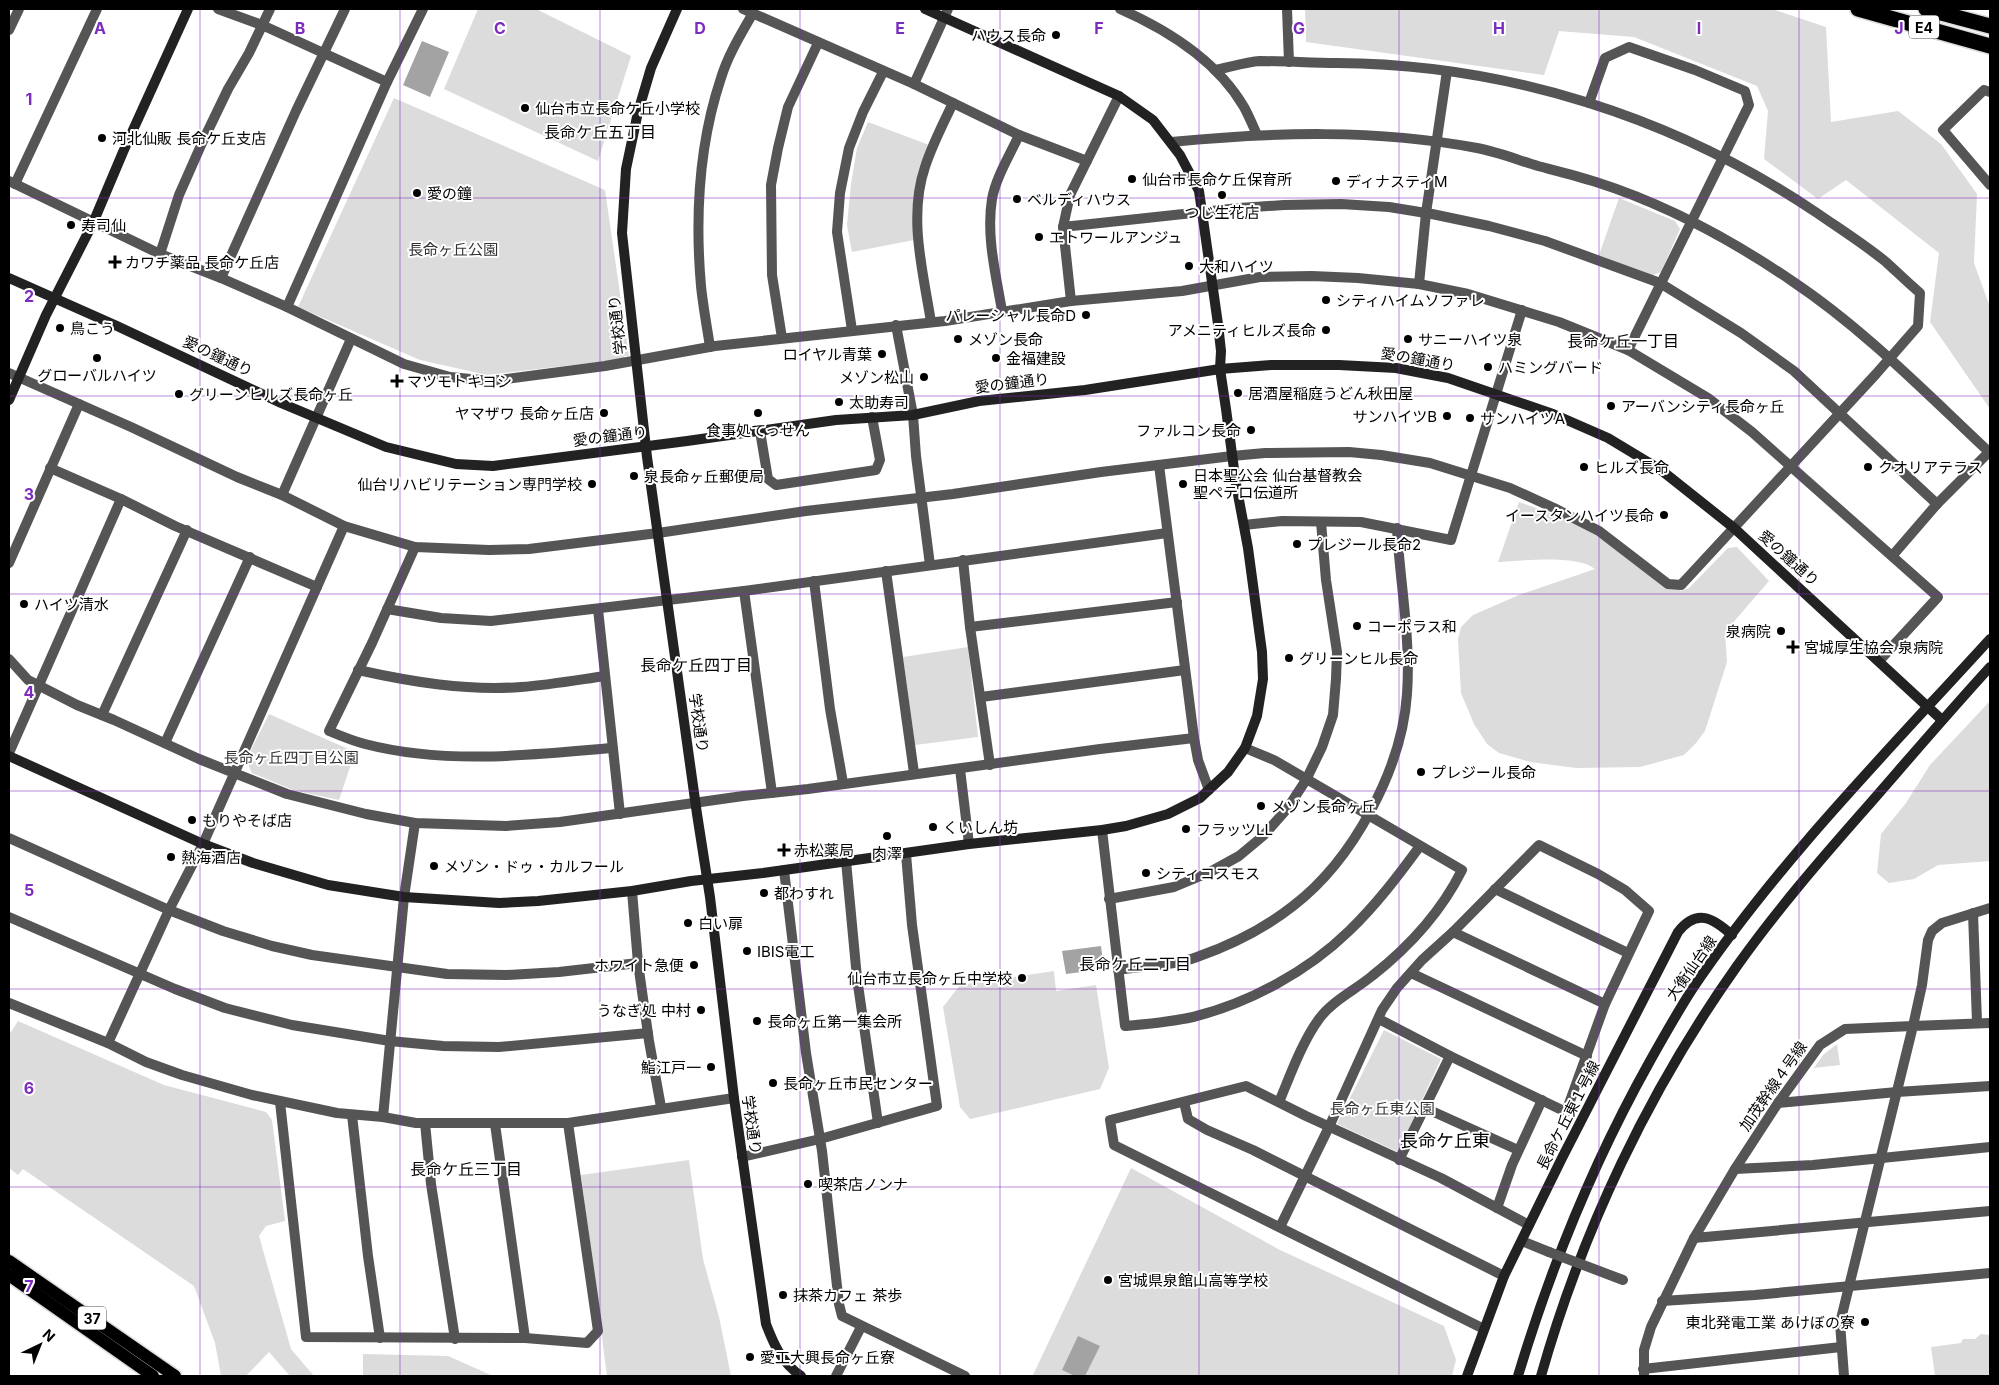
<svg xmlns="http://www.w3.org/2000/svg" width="1999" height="1385" font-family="Inter,'Noto Sans JP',sans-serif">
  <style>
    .green { fill: #dcdcdc }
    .water { fill: #a3a3a3 }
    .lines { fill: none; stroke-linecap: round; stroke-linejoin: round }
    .primary-casing { stroke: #dbdbdb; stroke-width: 15 }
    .highway-casing { stroke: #dbdbdb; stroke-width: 18 }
    .street { stroke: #555; stroke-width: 10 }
    .secondary { stroke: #222; stroke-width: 10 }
    .primary { stroke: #000; stroke-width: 12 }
    .highway { stroke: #000; stroke-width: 15 }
    .street-bridge { stroke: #555; stroke-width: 10 }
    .grid { fill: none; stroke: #7b2cbf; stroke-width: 1; stroke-opacity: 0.55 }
    .poi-dot { fill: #000; stroke: #fff; stroke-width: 2 }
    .labels { text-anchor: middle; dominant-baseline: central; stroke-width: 4; stroke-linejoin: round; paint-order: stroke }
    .shield { fill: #fff; stroke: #4c4c4c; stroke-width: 1 }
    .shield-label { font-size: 14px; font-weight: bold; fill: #000 }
    .poi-label { font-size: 15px; fill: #000; stroke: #fff; text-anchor: start }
    .park-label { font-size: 15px; fill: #333; stroke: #fff }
    .street-label { font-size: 15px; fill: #000; stroke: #fff }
    .neighbourhood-label { font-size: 16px; fill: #000; stroke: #fff }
    .quarter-label { font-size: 18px; fill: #000; stroke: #fff }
    .grid-label { font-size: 16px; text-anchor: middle; font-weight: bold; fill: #7b2cbf; stroke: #fff; stroke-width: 4; stroke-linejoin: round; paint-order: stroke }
  </style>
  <rect width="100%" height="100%" fill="#fff"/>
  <g class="green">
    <path d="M478,9H536L631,56L598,161L444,89Z"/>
    <path d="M1305,9H1772L1826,27L1831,122L1898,111L1941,144L1977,194L1974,263L1990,307V409L1930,322L1939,253L1846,180L1818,199L1764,159L1768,111L1757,86L1634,37L1559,31L1544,75L1306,42Z"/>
    <path d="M394,98L605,190L629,356H624V359L487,375L420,360L298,307Z"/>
    <path d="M868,122L929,145L914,240L852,252L847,225L851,184L857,148Z"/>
    <path d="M1619,198L1675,221L1680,229L1661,272L1651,276L1599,255Z"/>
    <path d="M1519,502L1569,520L1597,536L1681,591L1689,588L1728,548L1737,547L1769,581L1725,632L1727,662L1705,731L1696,743L1684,755L1640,767L1576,768L1530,762L1499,753L1487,744L1474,724L1461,693L1458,639L1461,627L1473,615L1519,595L1595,569C1577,554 1521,561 1498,562Z"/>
    <path d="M968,647L978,737L915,745L903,657Z"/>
    <path d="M1990,701V861L1938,865L1914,879L1889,883L1877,873L1881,834L1906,803L1930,765Z"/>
    <path d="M269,714L355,752L339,800L293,790L252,773L246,760Z"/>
    <path d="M1054,971L1056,991L1096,985L1109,1068L1100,1089L970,1119L960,1107L943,1007L960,985Z"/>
    <path d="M18,1021L164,1085L266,1112L272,1120L285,1221L266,1226L259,1236L291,1349L314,1376H290L269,1352L246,1376H221L215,1343L194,1286L23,1169L18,1175L9,1168V1031L11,1032Z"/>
    <path d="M1384,1030L1441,1059L1398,1152L1337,1124Z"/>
    <path d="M1837,1044L1840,1065L1814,1068L1823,1055Z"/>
    <path d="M689,1160L703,1259L719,1317L731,1376H607L581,1175Z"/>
    <path d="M1131,1168L1280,1250L1444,1326L1456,1360L1452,1376H1036L1033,1375Z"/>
    <path d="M1981,1334L1990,1335V1376H1935L1931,1347L1961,1343L1963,1339H1975Z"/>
    <path d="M363,1354L448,1356L493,1376H363Z"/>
  </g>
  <g class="water">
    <path d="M422,41L449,52L430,97L403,85Z"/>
    <path d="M1101,946L1104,969L1066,974L1062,951Z"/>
    <path d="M1078,1336L1100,1346L1085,1376H1075L1062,1370Z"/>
  </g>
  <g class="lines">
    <g class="primary-casing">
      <g id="primary">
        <path d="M9,1261L175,1376"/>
        <path d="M9,1275L153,1376"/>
      </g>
    </g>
    <g class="highway-casing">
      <g id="highway">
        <path d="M1858,9L1990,46"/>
        <path d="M1926,9L1990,26"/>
      </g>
    </g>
    <g class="street">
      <path d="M218,9L262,25L387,82"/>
      <path d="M743,9L914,84L1019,135L1087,161"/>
      <path d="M1120,9C1168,30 1217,61 1244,107C1249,116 1253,126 1257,135"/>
      <path d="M1287,9L1289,62"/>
      <path d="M9,30L19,9"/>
      <path d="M914,84L948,9"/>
      <path d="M1990,92L1984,90L1943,130L1990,185"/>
      <path d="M1589,103L1605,58L1629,47L1695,70L1745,91L1749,105L1628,350"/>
      <path d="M1171,142C1273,132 1376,129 1477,148C1498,152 1518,160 1538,166C1557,171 1577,176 1596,182C1665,204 1732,240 1792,281C1864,329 1926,393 1989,452L1937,504L1893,555"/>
      <path d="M9,181L160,254L221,278L287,307L404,364L450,377L491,381L605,366L715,346L945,321L1071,301L1182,291L1260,277L1312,276L1358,278L1419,284L1468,294L1559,322L1628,350L1708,398L1752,432L1938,597L1879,661"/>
      <path d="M15,184L97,9"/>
      <path d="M1063,227L1239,208L1284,205L1341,204L1389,207L1432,214L1489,226L1545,241L1660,283L1741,333L1794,371L1937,504"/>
      <path d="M160,254L179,195L202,143L228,89L249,53L270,9"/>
      <path d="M221,278L296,111L345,9"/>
      <path d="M1419,284L1426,213L1447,71"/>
      <path d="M1071,301L1063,227L1070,195L1119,96"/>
      <path d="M287,307L387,82L423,9"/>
      <path d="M1002,311C996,275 986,236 992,199C996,177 1010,155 1019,135"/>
      <path d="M931,322C923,271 908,217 925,167C932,145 943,124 953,103"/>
      <path d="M896,325L913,415L916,456L930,565"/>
      <path d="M852,330L837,232L840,193L849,148L863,112L883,72"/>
      <path d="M782,338L772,275L771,185L778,148L788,107L818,43"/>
      <path d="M710,347C707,327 703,306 701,286C695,217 699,144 721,78C728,55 741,34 753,13"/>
      <path d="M9,373L131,427L237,477L282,495L344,526L415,547L489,550L529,549L658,533L806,511L953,494L1101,472L1232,456L1265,453L1349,452L1381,455L1430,463L1510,488L1554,508L1599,531L1668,584L1681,585L1876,374L1918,326L1920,293C1908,283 1897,272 1886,262C1864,244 1840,229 1817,213C1676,118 1508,64 1337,63C1312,63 1286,61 1260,61C1246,62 1230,67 1215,70"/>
      <path d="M760,431L768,479L776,485L876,470L880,460L872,417"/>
      <path d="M1159,465L1194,738L1198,760L1209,790"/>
      <path d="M50,468L121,499L175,526L317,587"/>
      <path d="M282,495L351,339"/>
      <path d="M1244,525L1282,521L1361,522L1451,540L1522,310"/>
      <path d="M415,547L372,643L329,731C341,736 353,741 365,744C446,765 530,755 612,748"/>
      <path d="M963,560L970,627L990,765"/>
      <path d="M9,563L79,404"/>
      <path d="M886,571L914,773"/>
      <path d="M814,581L830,709L843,783"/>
      <path d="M744,591L772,793"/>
      <path d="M387,609L441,618L491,621L744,591L1167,533"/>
      <path d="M598,609L620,814"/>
      <path d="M970,627L1177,602"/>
      <path d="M9,659L28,680L77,705L114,720L199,759L287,794L366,814L415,823L506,826L560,822L743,796L808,789L1100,749L1194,738"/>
      <path d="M358,670C412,682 466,691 521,687C549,685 577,680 605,676"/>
      <path d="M981,697L1185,670"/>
      <path d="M102,715L187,530"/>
      <path d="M165,743L250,557"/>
      <path d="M1245,748L1274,760L1462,870C1441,912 1409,947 1372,976C1355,990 1332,1001 1319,1019C1302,1042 1290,1076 1279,1102"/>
      <path d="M9,753L121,499"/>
      <path d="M960,769L969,844"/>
      <path d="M1102,830L1125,1026C1147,1024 1171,1022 1193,1017C1249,1003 1307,972 1349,931C1376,905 1398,876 1420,846"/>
      <path d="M9,838L169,910L223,931L272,946L312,955L447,974L506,975L559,972L638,963"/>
      <path d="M846,861L857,978L878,1123"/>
      <path d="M784,870L806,1053L822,1151L839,1304L842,1316L965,1376"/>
      <path d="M1495,889L1628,953"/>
      <path d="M632,891L638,963L649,1041L661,1107"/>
      <path d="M1109,899L1174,887L1210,872L1239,856L1263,836L1287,809L1306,780L1322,747L1333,715L1336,679L1337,652L1326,580L1321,522"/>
      <path d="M1973,913L1977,1022"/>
      <path d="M9,917L175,989L225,1008L292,1025L390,1041L443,1046L499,1047L648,1033"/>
      <path d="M1453,932L1605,1004"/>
      <path d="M1118,970C1144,966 1173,966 1197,957C1231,945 1265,928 1293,906C1353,860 1402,769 1407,694C1411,638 1400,584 1397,528"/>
      <path d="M1411,973L1587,1056"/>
      <path d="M9,1003L108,1043L146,1062L182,1075L252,1095L337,1113L383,1117L416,1123H568L734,1098"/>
      <path d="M108,1043L169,910L203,844L344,526"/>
      <path d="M280,1102L306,1337L525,1338L587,1343L598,1331L568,1123"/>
      <path d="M1184,1102L1188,1119L1207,1130L1253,1150L1504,1276"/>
      <path d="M1778,1103L1897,1092L1990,1086"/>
      <path d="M1425,1108L1518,1150"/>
      <path d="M352,1115L368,1256L380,1338"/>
      <path d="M383,1117L404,897L415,823"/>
      <path d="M425,1123L431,1184L455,1339"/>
      <path d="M495,1124L525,1338"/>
      <path d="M742,1157L820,1139L937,1106L912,925L906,854"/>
      <path d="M1399,1160L1450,1056"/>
      <path d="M1735,1169L1813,1165L1990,1147"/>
      <path d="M1497,1208L1512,1165L1542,1100"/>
      <path d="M1280,1227L1329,1127L1382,1010L1397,988L1422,960L1453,932L1539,845L1598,874L1625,890L1649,911L1605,1004L1566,1112L1450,1056L1379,1019"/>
      <path d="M1694,1238L1990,1211"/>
      <path d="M1522,1241L1549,1252"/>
      <path d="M1662,1301L1755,1295L1990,1273"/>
      <path d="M1484,1329L1114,1145L1110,1120L1246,1086L1306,1116L1441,1178L1529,1225"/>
      <path d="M1643,1369L1841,1347"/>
      <path d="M836,1376L861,1327"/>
      <path d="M1644,1376V1350L1651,1327L1694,1238L1735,1169L1778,1103L1820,1045L1845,1029L1913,1026L1922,985L1928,940L1932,931L1942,923L1990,908"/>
      <path d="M1844,1376L1840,1323L1913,1026L1990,1023"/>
    </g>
    <g class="secondary">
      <path d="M677,9L651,68L638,112L626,169L622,233L647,457L697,814L710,897L734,1098L766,1324C774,1345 782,1363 801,1376"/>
      <path d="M9,278L117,326L281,403L386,447L456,464L493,466L687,441L836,420L913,415L979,401L1085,390L1220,369L1271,365H1339L1396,368L1448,378L1553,414L1608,438L1661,470L1734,528L1942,720"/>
      <path d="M9,400L46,315L93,223L123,152L188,9"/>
      <path d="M9,756L203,844L253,863L328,885L404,897L499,903L538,901L632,891L691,881L763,873L969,844L1102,830L1126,826L1168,814L1200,798L1228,772L1245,748L1257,716L1263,679L1262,652L1248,548L1236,484L1226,409L1220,369L1221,351L1218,324L1199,191L1180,155L1153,120L1119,96L925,9"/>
      <path d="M1467,1376L1504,1276L1562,1158L1678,932C1697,908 1713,918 1732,935"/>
      <path d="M1518,1376C1551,1266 1594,1161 1650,1061C1664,1036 1678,1011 1693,988C1778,862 1888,751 1990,639"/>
      <path d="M1541,1376C1582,1231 1649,1090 1737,966C1776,911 1821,859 1866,808C1907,761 1948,713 1990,667"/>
    </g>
    <use href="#primary" class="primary"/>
    <use href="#highway" class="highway"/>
    <path class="street-bridge" d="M1549,1252L1623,1280"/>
  </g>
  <path class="grid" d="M200,9V1376M400,9V1376M600,9V1376M800,9V1376M1000,9V1376M1199,9V1376M1399,9V1376M1599,9V1376M1799,9V1376M9,198H1990M9,396H1990M9,594H1990M9,791H1990M9,989H1990M9,1187H1990"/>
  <g class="poi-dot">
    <circle cx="1056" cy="35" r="5"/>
    <circle cx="525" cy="108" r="5"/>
    <circle cx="102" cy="138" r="5"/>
    <circle cx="1132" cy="179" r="5"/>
    <circle cx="1336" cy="181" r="5"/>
    <circle cx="417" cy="193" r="5"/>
    <circle cx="1222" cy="195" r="5"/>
    <circle cx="1017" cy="199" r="5"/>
    <circle cx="71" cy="225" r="5"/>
    <circle cx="1039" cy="237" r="5"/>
    <path d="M112.5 254.5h5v5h5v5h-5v5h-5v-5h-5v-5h5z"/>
    <circle cx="1189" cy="266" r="5"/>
    <circle cx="1326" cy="300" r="5"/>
    <circle cx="1086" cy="315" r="5"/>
    <circle cx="60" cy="328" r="5"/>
    <circle cx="1326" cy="330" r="5"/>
    <circle cx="958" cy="339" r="5"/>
    <circle cx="1408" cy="339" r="5"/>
    <circle cx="882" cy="354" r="5"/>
    <circle cx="97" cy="358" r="5"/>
    <circle cx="996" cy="358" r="5"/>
    <circle cx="1488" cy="367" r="5"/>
    <circle cx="924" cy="377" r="5"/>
    <path d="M394.5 373.5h5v5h5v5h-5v5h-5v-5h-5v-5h5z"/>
    <circle cx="1238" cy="393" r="5"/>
    <circle cx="179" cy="394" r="5"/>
    <circle cx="839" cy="402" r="5"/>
    <circle cx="1611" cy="406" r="5"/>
    <circle cx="604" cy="413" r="5"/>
    <circle cx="758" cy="413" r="5"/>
    <circle cx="1447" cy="416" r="5"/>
    <circle cx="1470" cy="418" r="5"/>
    <circle cx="1251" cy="430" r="5"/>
    <circle cx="1584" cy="467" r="5"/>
    <circle cx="1868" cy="467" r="5"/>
    <circle cx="634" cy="476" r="5"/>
    <circle cx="592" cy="484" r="5"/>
    <circle cx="1183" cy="484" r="5"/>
    <circle cx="1664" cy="515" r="5"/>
    <circle cx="1297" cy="544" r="5"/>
    <circle cx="24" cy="604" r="5"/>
    <circle cx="1357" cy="626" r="5"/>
    <circle cx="1781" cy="631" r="5"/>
    <path d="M1790.5 639.5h5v5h5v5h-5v5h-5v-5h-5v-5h5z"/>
    <circle cx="1289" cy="658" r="5"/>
    <circle cx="1421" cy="772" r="5"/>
    <circle cx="1261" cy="806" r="5"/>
    <circle cx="192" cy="820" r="5"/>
    <circle cx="933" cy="827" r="5"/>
    <circle cx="1186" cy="829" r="5"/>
    <circle cx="887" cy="836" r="5"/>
    <path d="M781.5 842.5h5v5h5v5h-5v5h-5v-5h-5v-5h5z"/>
    <circle cx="171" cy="857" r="5"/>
    <circle cx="434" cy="866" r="5"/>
    <circle cx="1146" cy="873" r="5"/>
    <circle cx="764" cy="893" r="5"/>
    <circle cx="688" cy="923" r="5"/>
    <circle cx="747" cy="951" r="5"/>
    <circle cx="694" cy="965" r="5"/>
    <circle cx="1022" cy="978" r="5"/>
    <circle cx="701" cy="1010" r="5"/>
    <circle cx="757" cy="1021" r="5"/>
    <circle cx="711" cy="1067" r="5"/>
    <circle cx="773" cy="1083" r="5"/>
    <circle cx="808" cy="1184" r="5"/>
    <circle cx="1108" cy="1280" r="5"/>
    <circle cx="783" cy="1295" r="5"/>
    <circle cx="1865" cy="1322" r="5"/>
    <circle cx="750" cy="1357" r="5"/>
  </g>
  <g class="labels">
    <g class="shield">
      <rect x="1909" y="15.5" width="30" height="23" rx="4"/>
      <rect x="78" y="1306.5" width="28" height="23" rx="4"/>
    </g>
    <g class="shield-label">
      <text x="1924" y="27">E4</text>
      <text x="92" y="1318">37</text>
    </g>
    <g class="poi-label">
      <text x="1046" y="35" text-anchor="end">ハウス長命</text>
      <text x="535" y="108">仙台市立長命ケ丘小学校</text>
      <text x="112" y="138">河北仙販 長命ケ丘支店</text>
      <text x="1142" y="179">仙台市長命ケ丘保育所</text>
      <text x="1346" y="181">ディナスティM</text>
      <text x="427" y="193">愛の鐘</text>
      <text x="1027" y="199">ベルディハウス</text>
      <text x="1222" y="212" text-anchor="middle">つじ生花店</text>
      <text x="81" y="225">寿司仙</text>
      <text x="1049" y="237">エトワールアンジュ</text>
      <text x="125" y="262">カワチ薬品 長命ケ丘店</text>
      <text x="1199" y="266">大和ハイツ</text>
      <text x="1336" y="300">シティハイムソファレ</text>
      <text x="1076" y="315" text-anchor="end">パレーシャル長命D</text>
      <text x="70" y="328">鳥こう</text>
      <text x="1316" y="330" text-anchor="end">アメニティヒルズ長命</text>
      <text x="968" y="339">メゾン長命</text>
      <text x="1418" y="339">サニーハイツ泉</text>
      <text x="872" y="354" text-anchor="end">ロイヤル青葉</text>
      <text x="1006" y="358">金福建設</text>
      <text x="1498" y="367">ハミングバード</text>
      <text x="97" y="375" text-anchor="middle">グローバルハイツ</text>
      <text x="914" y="377" text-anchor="end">メゾン松山</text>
      <text x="407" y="381">マツモトキヨシ</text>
      <text x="1248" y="393">居酒屋稲庭うどん秋田屋</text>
      <text x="189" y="394">グリーンヒルズ長命ヶ丘</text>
      <text x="849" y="402">太助寿司</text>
      <text x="1621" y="406">アーバンシティ長命ヶ丘</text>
      <text x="594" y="413" text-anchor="end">ヤマザワ 長命ヶ丘店</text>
      <text x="1437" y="416" text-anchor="end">サンハイツB</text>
      <text x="1480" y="418">サンハイツA</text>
      <text x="758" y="430" text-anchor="middle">食事処てっせん</text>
      <text x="1241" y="430" text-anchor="end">ファルコン長命</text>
      <text x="1594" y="467">ヒルズ長命</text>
      <text x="1878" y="467">クオリアテラス</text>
      <text x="1193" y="475">日本聖公会 仙台基督教会<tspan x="1193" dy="17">聖ペテロ伝道所</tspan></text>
      <text x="644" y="476">泉長命ヶ丘郵便局</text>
      <text x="582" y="484" text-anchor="end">仙台リハビリテーション専門学校</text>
      <text x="1654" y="515" text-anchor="end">イースタンハイツ長命</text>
      <text x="1307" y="544">プレジール長命2</text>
      <text x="34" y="604">ハイツ清水</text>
      <text x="1367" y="626">コーポラス和</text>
      <text x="1771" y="631" text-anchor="end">泉病院</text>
      <text x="1804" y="647">宮城厚生協会 泉病院</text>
      <text x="1299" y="658">グリーンヒル長命</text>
      <text x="1431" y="772">プレジール長命</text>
      <text x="1271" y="806">メゾン長命ヶ丘</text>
      <text x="202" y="820">もりやそば店</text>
      <text x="943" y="827">くいしん坊</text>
      <text x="1196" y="829">フラッツLL</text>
      <text x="794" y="850">赤松薬局</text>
      <text x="887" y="853" text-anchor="middle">肉澤</text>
      <text x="181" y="857">熱海酒店</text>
      <text x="444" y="866">メゾン・ドゥ・カルフール</text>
      <text x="1156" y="873">シティコスモス</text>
      <text x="774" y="893">都わすれ</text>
      <text x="698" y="923">白い扉</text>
      <text x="757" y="951">IBIS電工</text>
      <text x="684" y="965" text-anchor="end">ホワイト急便</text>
      <text x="1012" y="978" text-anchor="end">仙台市立長命ヶ丘中学校</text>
      <text x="691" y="1010" text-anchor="end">うなぎ処 中村</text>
      <text x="767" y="1021">長命ヶ丘第一集会所</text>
      <text x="701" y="1067" text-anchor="end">鮨江戸一</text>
      <text x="783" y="1083">長命ヶ丘市民センター</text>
      <text x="818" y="1184">喫茶店ノンナ</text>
      <text x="1118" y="1280">宮城県泉館山高等学校</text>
      <text x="793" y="1295">抹茶カフェ 茶歩</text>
      <text x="1855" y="1322" text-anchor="end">東北発電工業 あけぼの寮</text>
      <text x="760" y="1357">愛工大興長命ヶ丘寮</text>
    </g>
    <g class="park-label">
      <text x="453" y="249">長命ヶ丘公園</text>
      <text x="291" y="757">長命ヶ丘四丁目公園</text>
      <text x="1382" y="1108">長命ヶ丘東公園</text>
    </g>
    <g class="street-label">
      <text transform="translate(617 325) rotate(-97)">学校通り</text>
      <text transform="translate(218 356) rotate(25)">愛の鐘通り</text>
      <text transform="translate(1418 359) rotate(10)">愛の鐘通り</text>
      <text transform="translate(1012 383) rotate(-7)">愛の鐘通り</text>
      <text transform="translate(610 436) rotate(-7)">愛の鐘通り</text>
      <text transform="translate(1789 558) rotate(42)">愛の鐘通り</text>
      <text transform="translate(699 723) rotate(82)">学校通り</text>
      <text transform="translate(1691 968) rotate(-55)">大衡仙台線</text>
      <text transform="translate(1773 1086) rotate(-55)">加茂幹線４号線</text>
      <text transform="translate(1568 1115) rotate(-63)">長命ケ丘東１号線</text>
      <text transform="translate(752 1125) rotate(82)">学校通り</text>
    </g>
    <g class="neighbourhood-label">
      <text x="600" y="132">長命ケ丘五丁目</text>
      <text x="1623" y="341">長命ケ丘一丁目</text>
      <text x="696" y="665">長命ケ丘四丁目</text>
      <text x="1135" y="964">長命ケ丘二丁目</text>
      <text x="466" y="1169">長命ケ丘三丁目</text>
    </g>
    <g class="quarter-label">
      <text x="1445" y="1140">長命ケ丘東</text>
    </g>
  </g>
  <g class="grid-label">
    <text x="100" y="34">A</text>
    <text x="300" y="34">B</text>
    <text x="500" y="34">C</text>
    <text x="700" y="34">D</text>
    <text x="900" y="34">E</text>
    <text x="1099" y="34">F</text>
    <text x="1299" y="34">G</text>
    <text x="1499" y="34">H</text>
    <text x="1699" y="34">I</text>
    <text x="1899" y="34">J</text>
    <text x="29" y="105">1</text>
    <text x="29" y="302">2</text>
    <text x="29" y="500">3</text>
    <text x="29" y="698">4</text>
    <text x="29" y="896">5</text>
    <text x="29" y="1094">6</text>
    <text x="29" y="1292">7</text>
  </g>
  <rect width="1999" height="1385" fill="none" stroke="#000000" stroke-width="20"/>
  <g transform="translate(40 1345) rotate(43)" stroke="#ffffff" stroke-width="4" paint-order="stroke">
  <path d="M0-4L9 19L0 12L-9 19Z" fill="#000000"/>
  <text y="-8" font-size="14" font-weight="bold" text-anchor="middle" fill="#000000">N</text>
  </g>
</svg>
